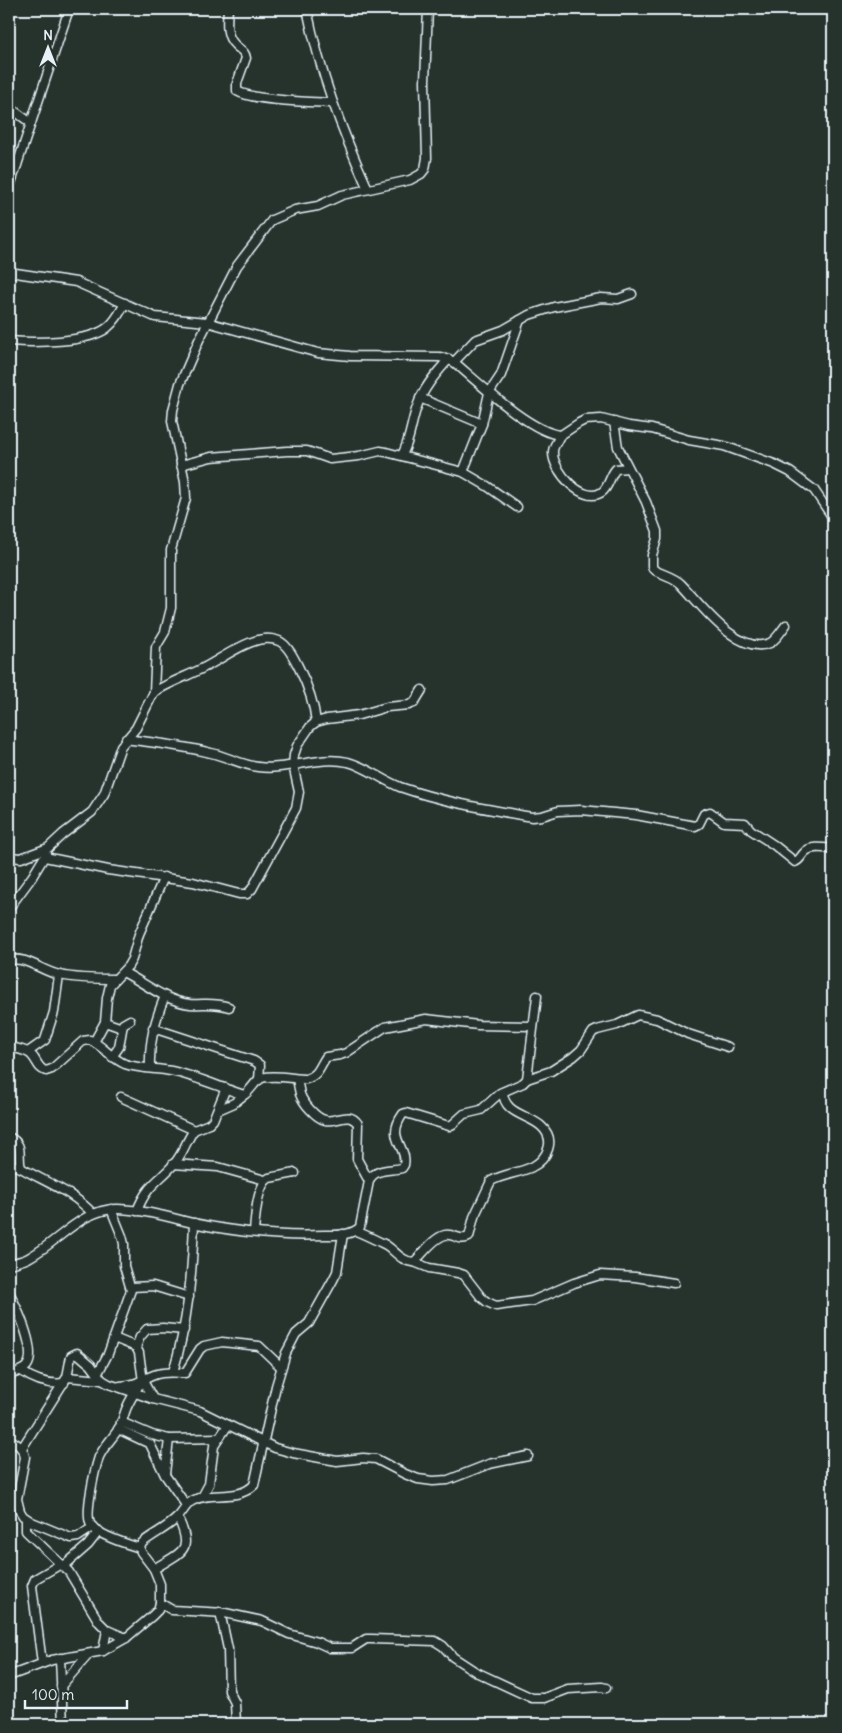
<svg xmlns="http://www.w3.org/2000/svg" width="842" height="1733" font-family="Delius,sans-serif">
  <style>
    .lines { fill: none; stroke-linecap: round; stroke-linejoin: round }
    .minor-casing { stroke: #e8f1f8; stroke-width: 11 }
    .minor { stroke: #26332d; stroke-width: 8 }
  </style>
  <rect width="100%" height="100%" fill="#26332d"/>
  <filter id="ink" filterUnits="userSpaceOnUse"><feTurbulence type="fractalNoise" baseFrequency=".02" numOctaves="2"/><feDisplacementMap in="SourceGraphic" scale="10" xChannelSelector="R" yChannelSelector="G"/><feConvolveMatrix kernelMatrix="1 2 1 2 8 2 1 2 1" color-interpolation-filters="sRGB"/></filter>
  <g filter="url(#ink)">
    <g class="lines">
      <g class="minor-casing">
        <g id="minor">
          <path d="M228,9C227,21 225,36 235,45C240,50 245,51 246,58L237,83V91C253,101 312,102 332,103"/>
          <path d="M307,9C320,73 341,129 368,189"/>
          <path d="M9,107L31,123"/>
          <path d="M9,155L17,165"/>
          <path d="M9,189L69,9"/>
          <path d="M9,272L76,282L155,317L207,322L318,353L350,356L440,357L454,362C478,382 531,433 561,435L579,423L585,420L601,419L629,426L652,429L689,440L724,446L774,464L790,472L814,490L833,518"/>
          <path d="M9,341C34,343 87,343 107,328C116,321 120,312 125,303"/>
          <path d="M454,362L475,340L503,330L529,315L554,307L601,298L618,299L632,294"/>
          <path d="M420,398L482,424"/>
          <path d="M614,422L618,447L646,502L657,531V539L652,555V566L653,569C662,575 673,576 681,584C699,602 738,657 770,643C777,639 781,631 786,625"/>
          <path d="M560,435C558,441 552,447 553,453C553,471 583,505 602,492C609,487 610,475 616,469L628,468"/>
          <path d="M402,455C411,439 411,421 418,404C424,387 437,372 449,359"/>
          <path d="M181,465L211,457L287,451H307L330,459L359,456L380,451L386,452L463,472L487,486L517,507"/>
          <path d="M463,472L482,424L489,393L501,375L520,320"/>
          <path d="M154,692C170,682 188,676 205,667C224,658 256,631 279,641C288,645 295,660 299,668C308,686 314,702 316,722"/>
          <path d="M126,739C155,743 183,746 211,753C228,757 242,765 258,767C289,771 318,755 348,762C367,767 382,780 400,787C443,802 487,809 532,817L542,816L558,811L581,810L636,815L695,826L699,824L704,814L710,812L724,822L745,823L751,830L774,845L795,862C800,860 800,857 804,853C810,845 824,848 833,849"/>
          <path d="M9,857L21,858L48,848L63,834L92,812L104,794L121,746L136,728L154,692L156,647L165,632L171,608V550L186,498L185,482L172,421L173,410L180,384L199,340L237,266L272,220L295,210L318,206L342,195L410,180L421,174L425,169L427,158L425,81L428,9"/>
          <path d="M45,857L108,870L193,882L239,894H247L252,889L296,808L299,792L293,765L294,755L297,746L310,727L316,722L327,719L359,715L387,707L409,705L414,703L422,690"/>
          <path d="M9,908L32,877L46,854"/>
          <path d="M9,960C27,956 42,972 60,975C78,979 97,979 115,979"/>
          <path d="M123,972C145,983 165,1001 190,1004C205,1005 213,1002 229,1007"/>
          <path d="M105,1022L122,1028"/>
          <path d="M153,1028L254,1061L260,1065L259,1080"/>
          <path d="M94,1042L105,1022L107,998L110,985L128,966L132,959L139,934L164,877"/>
          <path d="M9,1047C15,1048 24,1050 29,1053C37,1058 37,1069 46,1071L52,1069L83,1041L90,1040C103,1046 111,1058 125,1064C139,1069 156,1068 171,1071C196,1076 219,1087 244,1095C250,1091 253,1085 258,1080C267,1073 294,1079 306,1079C319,1075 319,1067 326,1057L340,1055L346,1053L385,1027L426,1019L478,1025L533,1026"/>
          <path d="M28,1052L45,1040L54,1012L59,975"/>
          <path d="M112,1057L119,1047L123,1024L130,1020"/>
          <path d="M150,1067C149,1041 155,1020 165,996"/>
          <path d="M297,1079C298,1084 299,1089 300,1094C303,1103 316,1118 325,1120C337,1123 349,1110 358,1124L357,1159L369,1181"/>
          <path d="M527,1079L551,1071L573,1057L581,1050L593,1032L597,1030L617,1025L638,1015L657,1019L688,1034L728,1047"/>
          <path d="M121,1097L194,1130"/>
          <path d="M218,1110L234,1103L244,1095"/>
          <path d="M9,1137C25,1145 17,1154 21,1168C47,1183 72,1191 93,1214"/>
          <path d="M9,1164L21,1168"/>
          <path d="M173,1164L218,1167L265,1180"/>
          <path d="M137,1211C147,1185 157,1183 174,1164C183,1154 186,1141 194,1130L209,1124L213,1120L226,1088"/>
          <path d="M356,1231C366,1235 376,1240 386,1245C395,1251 402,1262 414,1262C423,1254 433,1238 445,1235C454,1233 460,1242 469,1237L474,1217L491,1181C504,1174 519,1173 532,1167C547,1159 557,1140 541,1126C527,1114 504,1114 503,1092"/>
          <path d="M254,1232C255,1218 257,1185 269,1178L295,1173"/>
          <path d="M414,1262L429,1268L458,1273L464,1275L481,1297L487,1302L496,1306L532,1301L574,1283L600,1275L635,1277L674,1283"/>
          <path d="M9,1264C16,1262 24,1261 30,1257C59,1241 83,1208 118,1209C144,1210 168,1217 193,1223C236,1232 281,1237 324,1235C336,1235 351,1236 360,1227L369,1181C374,1168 390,1171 402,1168L404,1165C408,1146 385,1139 403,1114L406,1113L449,1126L453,1124L464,1114L481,1110L500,1093L523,1083L527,1079L537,996"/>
          <path d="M131,1287L153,1286L189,1297"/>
          <path d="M9,1292C16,1306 39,1354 26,1367C22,1371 14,1373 9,1375"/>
          <path d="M114,1338L136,1347L139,1353L143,1381L153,1399"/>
          <path d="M136,1347L140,1337L147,1329L163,1328L184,1330"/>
          <path d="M21,1371C34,1380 48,1385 64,1383"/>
          <path d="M173,1372C188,1323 192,1274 194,1223"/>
          <path d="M98,1373L108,1354L131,1290L124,1266V1244L122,1236L111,1209"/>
          <path d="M67,1377L102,1380"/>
          <path d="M120,1386C138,1385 140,1380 154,1375C165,1371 175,1373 185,1373L200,1349L204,1346L222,1342L259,1346L281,1367"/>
          <path d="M121,1422L152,1435L169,1439L219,1438"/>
          <path d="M118,1429L150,1444L165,1475L186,1505"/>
          <path d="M9,1439C17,1444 23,1447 25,1457L17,1499L20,1511L23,1516L32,1522L71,1538L78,1537L93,1527"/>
          <path d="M22,1448L67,1377L71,1356L77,1353L91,1365L102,1380L109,1384L153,1399L200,1411L275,1448L293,1453L337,1461L363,1458L376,1459L405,1474L418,1479L433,1481L448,1480L489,1464L528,1456"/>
          <path d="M165,1474L169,1439"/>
          <path d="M202,1497L209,1484L214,1446L228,1425"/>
          <path d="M26,1519V1531L69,1572L99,1622L107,1630L126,1638"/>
          <path d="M140,1548C127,1544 99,1536 91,1525C84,1515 95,1469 99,1457C104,1446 113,1438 119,1428C123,1421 124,1413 127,1407C131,1398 136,1391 140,1383"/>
          <path d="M64,1566L88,1545L99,1531"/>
          <path d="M154,1569C182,1551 194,1552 178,1518"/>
          <path d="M160,1603L172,1610L225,1613L262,1621L289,1634L317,1642L330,1648H352L366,1639H371L435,1641L443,1646L453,1657L476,1672L532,1698H544L568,1689L602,1687L606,1688"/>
          <path d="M220,1612L228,1649L229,1691L235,1703L236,1724"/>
          <path d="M103,1651L107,1630"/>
          <path d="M60,1658L63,1724"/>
          <path d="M42,1663L32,1586L35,1579L61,1564"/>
          <path d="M9,1676L52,1660L103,1651L126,1638L152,1616L158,1610L160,1603V1584L154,1569L141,1552L140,1548L142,1543C153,1534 167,1528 177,1518C183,1513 185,1505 192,1501C211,1490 237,1502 254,1485L276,1386L286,1353L296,1334L309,1323L333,1280L337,1272L343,1234"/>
          <path d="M61,1686L89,1654"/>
        </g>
      </g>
      <use href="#minor" class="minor"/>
    </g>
  </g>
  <rect width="842" height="1733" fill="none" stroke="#26332d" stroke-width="30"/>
  <rect x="15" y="15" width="812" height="1703" fill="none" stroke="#e8f1f8" stroke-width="2" filter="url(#ink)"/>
  <g transform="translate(48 48)" stroke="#26332d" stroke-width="4" paint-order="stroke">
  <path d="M0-4L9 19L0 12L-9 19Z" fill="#e8f1f8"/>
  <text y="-8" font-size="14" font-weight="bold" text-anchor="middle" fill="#e8f1f8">N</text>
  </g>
  <path d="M25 1700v8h102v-8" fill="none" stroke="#e8f1f8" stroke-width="2.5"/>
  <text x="32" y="1700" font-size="15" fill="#e8f1f8" stroke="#26332d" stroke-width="4" paint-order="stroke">100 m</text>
</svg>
